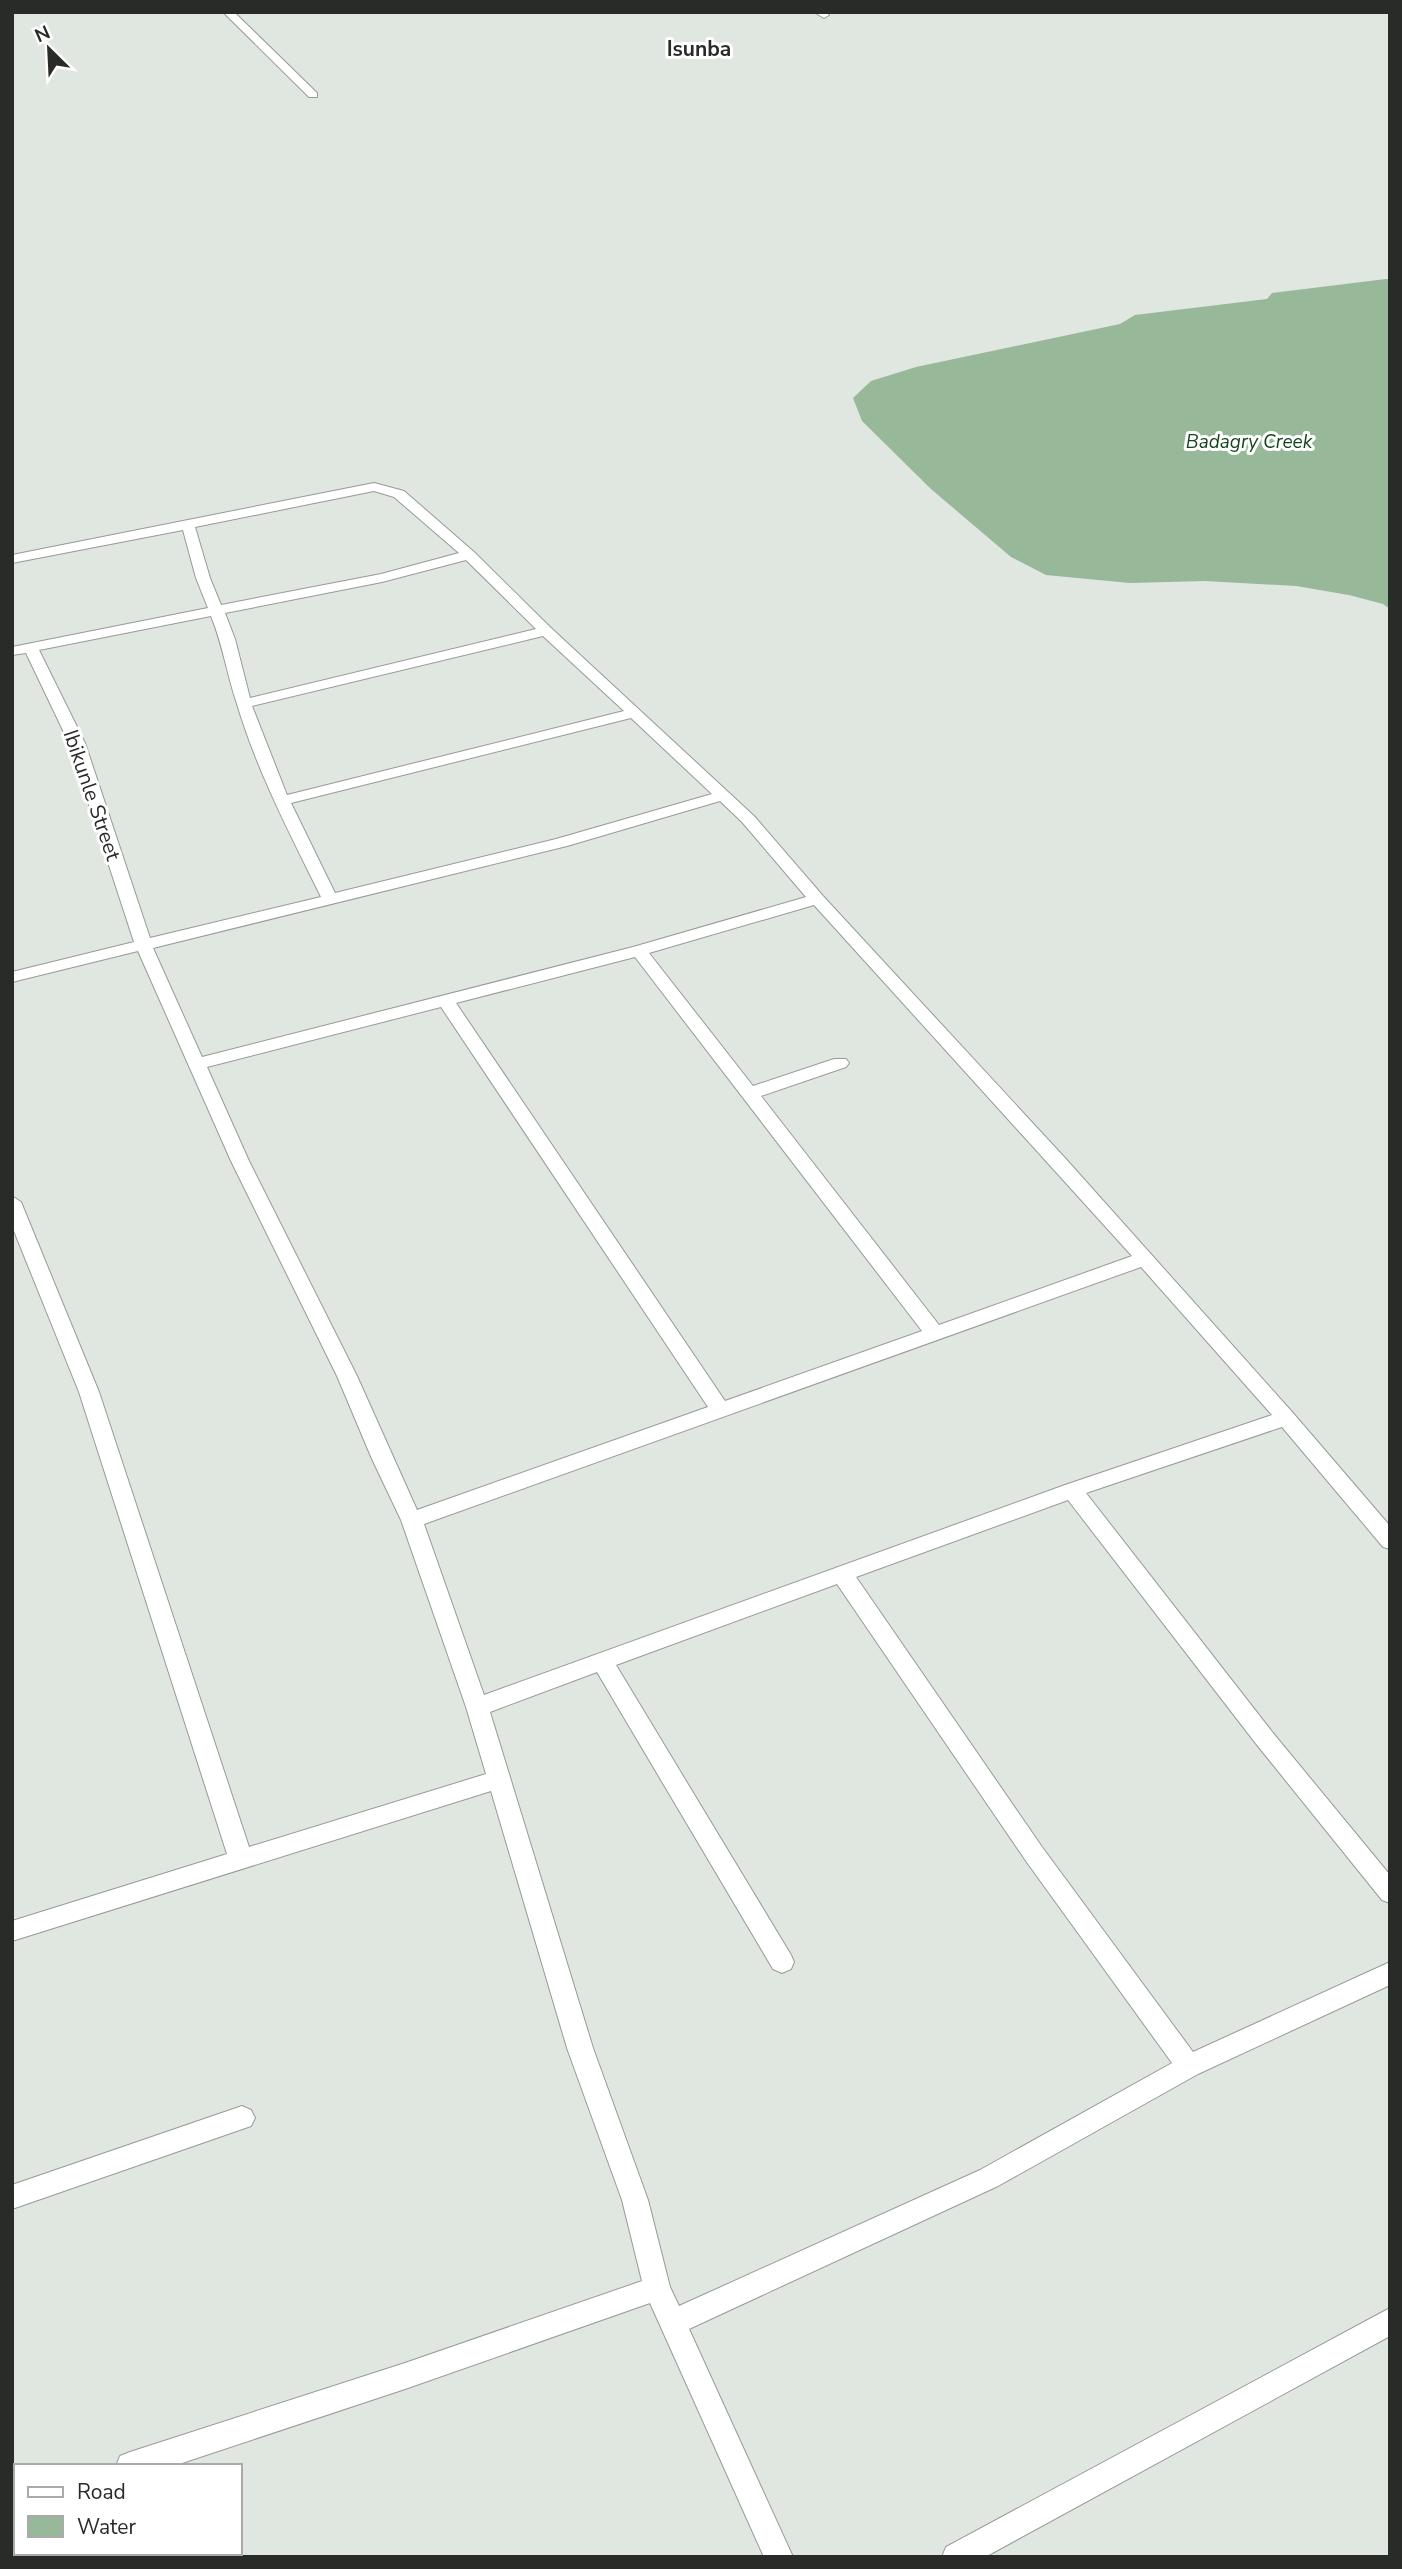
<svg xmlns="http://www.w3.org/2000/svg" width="1402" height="2569" font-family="'Nunito Sans',sans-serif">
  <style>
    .water { fill: #97b899 }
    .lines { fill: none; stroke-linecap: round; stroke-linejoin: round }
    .minor-casing { stroke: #959b95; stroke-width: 2 }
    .minor { fill: #fff; fill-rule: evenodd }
    .labels { text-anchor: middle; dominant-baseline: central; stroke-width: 6; stroke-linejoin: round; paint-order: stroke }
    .far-water-label { font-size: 19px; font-style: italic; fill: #14451c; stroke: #fff }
    .far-quarter-label { font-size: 21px; font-weight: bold; fill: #292b29; stroke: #fff }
    .street-label { font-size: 21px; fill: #292b29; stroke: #fff }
  </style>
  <rect width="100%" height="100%" fill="#e0e6e0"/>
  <path class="water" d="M1386,279H1390V609L1383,604L1349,595L1296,586L1205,581L1130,583L1046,575L1011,557L931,489L862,421L853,398L871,381L916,367L1120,324L1135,315L1267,299L1272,293Z"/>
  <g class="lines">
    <g class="minor-casing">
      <g id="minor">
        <path d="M223,12H234L317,93V97H309Z"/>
        <path d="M814,12H826L829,15L824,18Z"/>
        <path d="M374,483L404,491L474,552L551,628L754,816L823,896L1065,1158L1293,1413L1390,1526V1549L1383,1547L1282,1427L1086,1493L1273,1733L1390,1875V1903L1382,1900L1257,1745L1068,1500L856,1577L1042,1847L1193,2052L1390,1962V1985L1198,2074L998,2186L689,2329L793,2557H764L650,2303L405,2389L173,2466H116L120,2456L130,2452L405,2363L642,2281L622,2200L567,2048L491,1791L12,1941V1921L227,1854L79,1392L12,1226V1196L21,1202L99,1392L249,1847L486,1774L466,1707L401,1520L372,1459L337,1376L231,1161L138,951L12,982V972L134,942L69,743L26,653L12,655V647L208,608L196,578L183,530L12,563V555ZM374,491L394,497L459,553L381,574L221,605L210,578L195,527ZM466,560L536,629L250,698L235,639L225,613L382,582ZM211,616C223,645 227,675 237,704C257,771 290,834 321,897L150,938L85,743L39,650ZM543,636L624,711L287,795L252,706ZM631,718L712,794L556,839L335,893L291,803ZM720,801L742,822L806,897L633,947L202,1057L153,948L567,846ZM814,905L1132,1256L939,1325L761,1096L846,1067L849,1063L846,1059H834L753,1086L649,953ZM635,957L922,1331L725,1401L456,1003ZM441,1007L708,1407L417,1510L357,1376L249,1161L207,1067ZM1141,1267L1272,1415L1065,1485L484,1695L424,1524ZM837,1584L1026,1861L1172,2063L980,2170L679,2306L670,2287L648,2200L593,2048L490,1712L597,1672L773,1969L782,1973L791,1969L794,1962L791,1955L616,1665Z"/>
        <path d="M242,2106L251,2110L255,2118L251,2126L12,2209V2185Z"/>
        <path d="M1390,2308V2336L985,2557H942L946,2547Z"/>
        <path d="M16,2490V2518L12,2519V2491Z"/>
      </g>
    </g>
    <use href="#minor" class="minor"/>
  </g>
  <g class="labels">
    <g class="far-water-label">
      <text x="1249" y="442">Badagry Creek</text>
    </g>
    <g class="far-quarter-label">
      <text x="699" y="49">Isunba</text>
    </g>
    <g class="street-label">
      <text transform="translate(92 795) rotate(71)">Ibikunle Street</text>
    </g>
  </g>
  <rect width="1402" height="2569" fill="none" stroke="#292b29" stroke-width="28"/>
  <rect x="14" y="2464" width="228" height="91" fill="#ffffff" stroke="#a9aaa9" stroke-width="2"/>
  <rect x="28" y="2487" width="35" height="10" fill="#ffffff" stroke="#a9aaa9" stroke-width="2"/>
  <text x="77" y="2499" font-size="21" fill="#292b29">Road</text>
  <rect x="28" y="2516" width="35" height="21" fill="#97b899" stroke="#a9aaa9" stroke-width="2"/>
  <text x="77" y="2534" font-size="21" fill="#292b29">Water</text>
  <g transform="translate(49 49) rotate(336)" stroke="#ffffff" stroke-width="5" paint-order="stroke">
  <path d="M0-5L12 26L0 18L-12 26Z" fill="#292b29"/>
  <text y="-10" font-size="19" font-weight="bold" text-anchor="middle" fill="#292b29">N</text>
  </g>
</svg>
